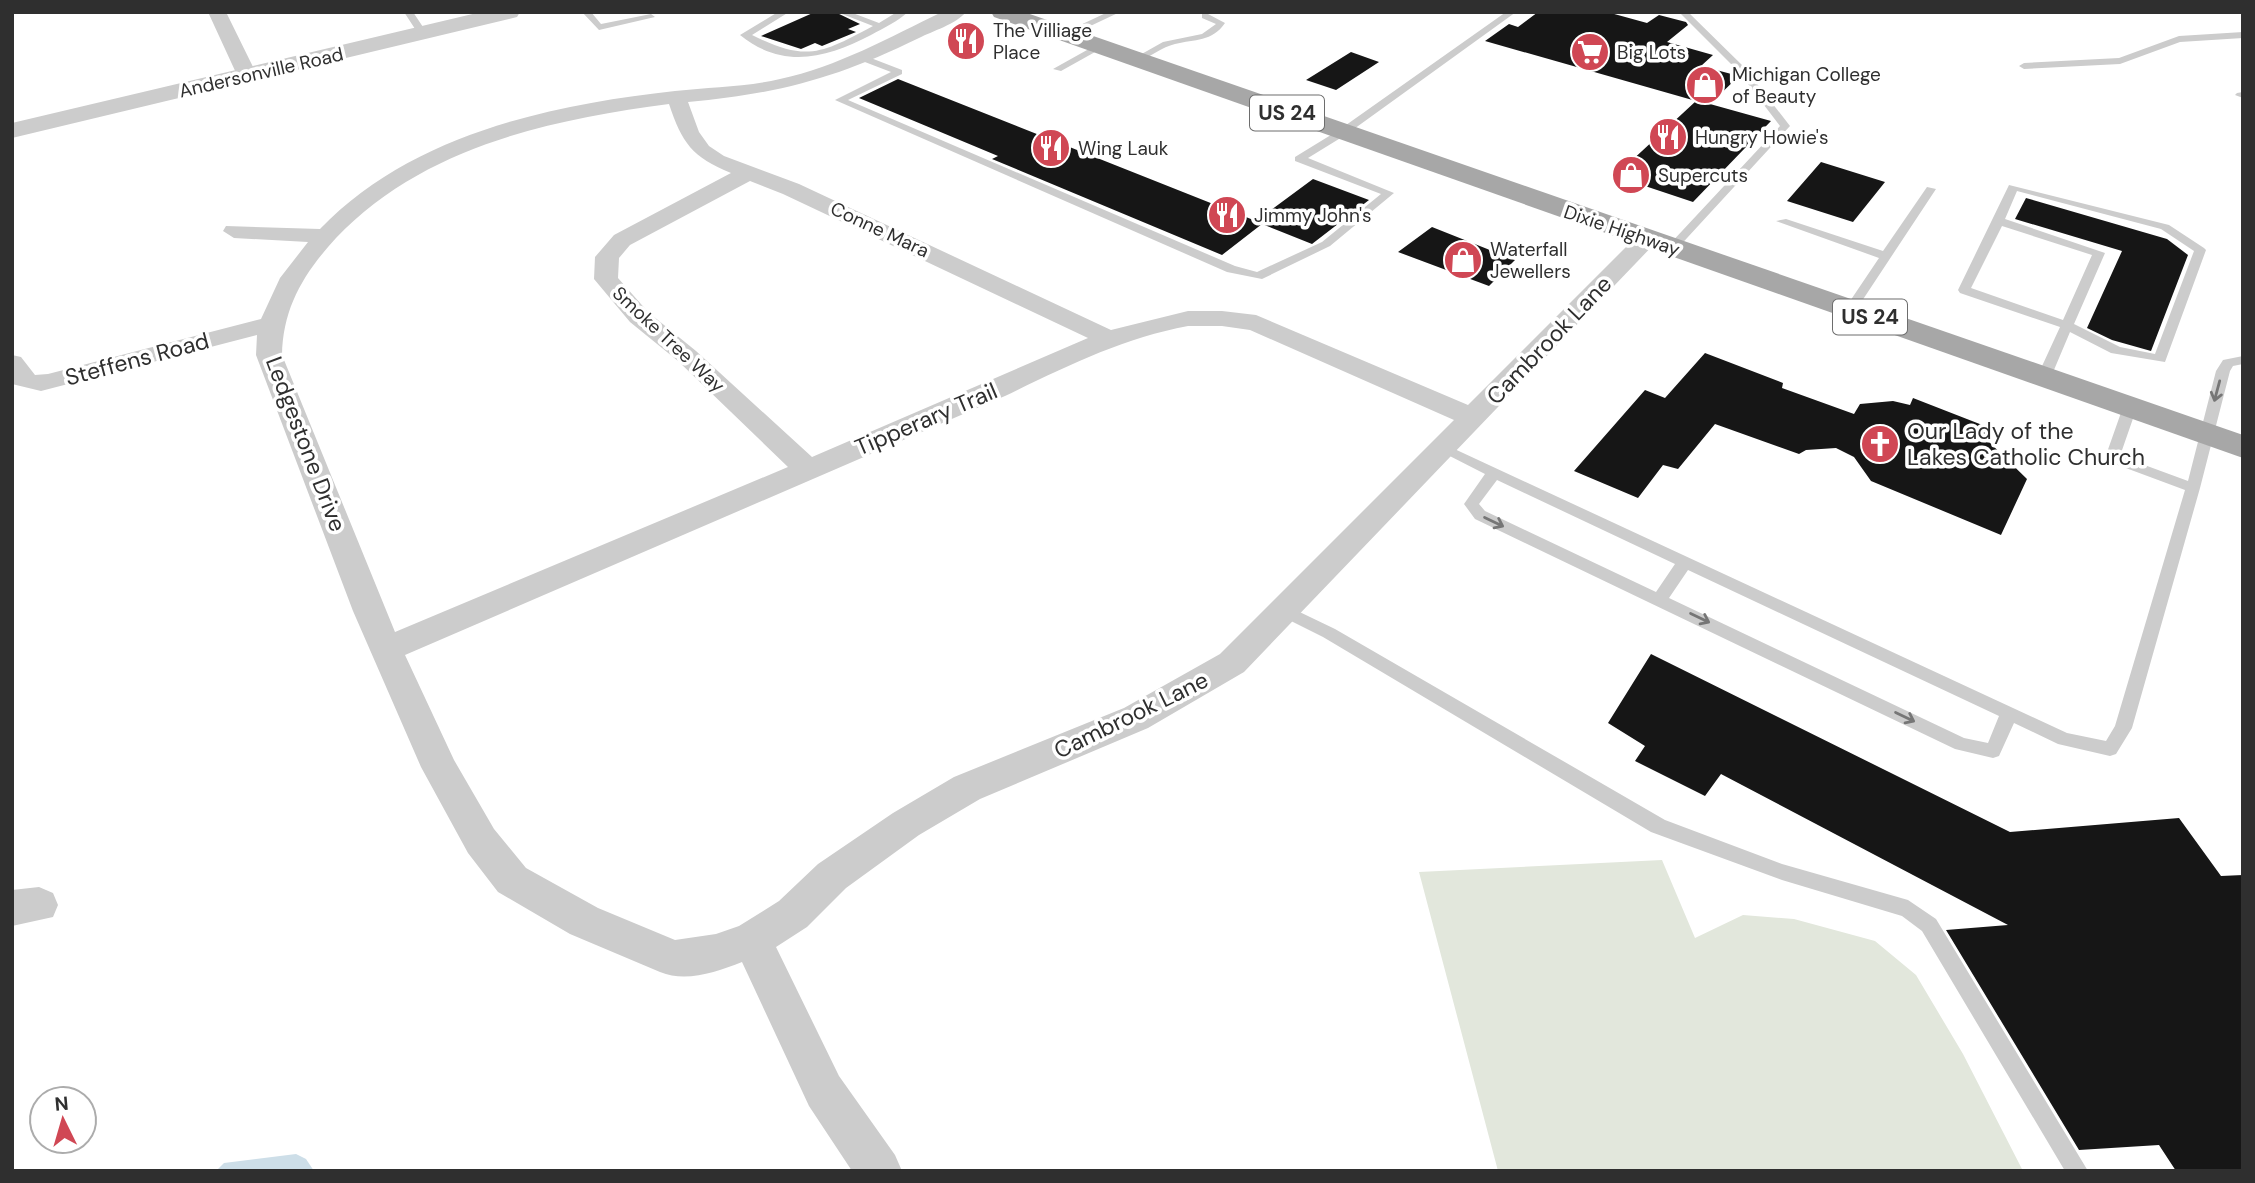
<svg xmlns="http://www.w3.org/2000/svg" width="2255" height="1183" font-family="'DM Sans',sans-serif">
<rect width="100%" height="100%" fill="#fff"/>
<!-- green -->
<path fill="#e2e7dc" d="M1662,860L1695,938L1743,915L1794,919L1875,941L1916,975L1963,1054L2023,1171H1498L1419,872Z"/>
<!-- water -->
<path fill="#cddee8" d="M296,1154L306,1159L314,1171H216L224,1163Z"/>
<!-- building -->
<path fill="#161616" d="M815,12H835L860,24L848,29L856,32L822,46L815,43L801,49L761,36Z
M1538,12H1607L1647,23L1659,15L1686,22L1688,25L1667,42L1713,55L1701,66L1739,76L1710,104L1771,121L1693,202L1615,176L1696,101L1485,41L1509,24L1518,27Z
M1351,52L1379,62L1336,90L1306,80Z
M898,79L1256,221L1313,179L1369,200L1312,244L1262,224L1222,255L992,159L998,156L859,98Z
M1821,162L1885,182L1853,222L1787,201Z
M2026,198L2167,239L2188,255L2151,351L2112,340L2087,328L2122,251L2015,219Z
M1432,227L1515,260L1489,286L1398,252Z
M1705,353L1783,383L1782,388L1854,414L1860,404L1893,401L1910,405L1913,398L1990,428L1985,438L2027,479L2001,535L1871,481L1854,457L1836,448L1806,450L1799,454L1715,424L1678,469L1663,465L1638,498L1574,471L1645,390L1665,398Z
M1651,654L2010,832L2179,818L2221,876L2243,875V1171H2176L2159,1145L2079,1150L1946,930L2008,925L1721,774L1705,796L1635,761L1645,746L1608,723Z"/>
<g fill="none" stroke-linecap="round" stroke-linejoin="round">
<!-- service -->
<path fill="#ccc" fill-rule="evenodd" d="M404,12H413L427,33L425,35H419Z
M582,12H591L601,24L651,14L655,17L599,30Z
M778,12H789L752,35C806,62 821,54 873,26L837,12H850L879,23L897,12H908C898,21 884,28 871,35C827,58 783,70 740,35Z
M1108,12H1120L1067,37L1059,35Z
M1506,12H1516L1347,134L1308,158L1394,193L1330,246L1262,279L1227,272L835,100L891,72L857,59V55H863L902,70V74L848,100L1235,266L1257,272L1322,242L1381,194L1295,161V157L1339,130Z
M1679,12H1688L1744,67L1790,126L1676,250L1672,251L1666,248L1668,246L1780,126L1738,71Z
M1202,14H1208L1225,23C1212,42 1195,39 1175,44C1162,47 1151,56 1139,62L1131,60L1163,42L1202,34L1216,24L1202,18Z
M2243,32V38L2180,42L2120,64L2024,69L2019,66L2024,63L2119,58L2179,36Z
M1096,45L1104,47L1061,71L1053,69Z
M2243,92V98L2235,95L2237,93Z
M2009,185L2169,225L2204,248L2206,250L2165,362L2111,353L2070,332L2051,377L2044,381L2039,380L2037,377L2060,327L1960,293L1958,290ZM2017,191L2161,229L2194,251L2155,354L2120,347L2074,324L2105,253L2005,219ZM2002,226L2092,255L2063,320L1971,288Z
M1927,187L1936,189L1854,313L1850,314L1844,310L1879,258L1776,221L1786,219L1883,251Z
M2243,356V364L2233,366L2230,371L2200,488L2132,728L2116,754L2110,756L2058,744L2014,723L1999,756L1993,758L1955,749L1475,519L1464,504L1485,474L1436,449L1443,444L1448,446L2067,733L2106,741L2115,726L2185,490L2107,461L2105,458L2123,407L2130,403L2135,404L2137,407L2120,456L2188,481L2216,371L2223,360ZM1497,480L1675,564L1656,592L1485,511L1479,504ZM1688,570L1999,716L1988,743L1964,738L1669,598Z
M1285,605L1335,629L1665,820L1782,864L1908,900L1936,919L2088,1171H2065L1922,931L1902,916L1782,880L1651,832L1323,637L1279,615L1277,611L1279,607Z"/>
<!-- minor -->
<path fill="#ccc" fill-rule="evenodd" d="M208,12H226L257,75L254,79L247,81L237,75Z
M942,12H966C956,24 933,31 919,38C837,78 778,94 688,102L699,132L709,146L724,156L799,184L1111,330L1188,311H1222L1256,315L1468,405L1639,234H1655L1659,239L1244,672L1148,728L980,799L919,835L846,888L807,927L776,947L839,1076L895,1155L902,1171H852L809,1106L742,962C716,972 686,983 660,972L570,934L498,892L468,853L421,767L353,611L256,355L257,335L41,391L12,384V355L21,357L35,375L48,374L261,319L280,278L308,242L234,238L223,231L226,226L320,229C411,135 548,105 675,91C710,87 746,87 780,79C837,67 890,37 942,12ZM669,104C682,143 692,157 731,173L614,235L595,257L594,279L630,322L678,361L788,467L395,632L282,355C283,307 304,273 336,238C423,147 548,120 669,104ZM750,181L783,194L1088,338L812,457L696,351L648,312L618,278L619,258L630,245ZM1188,326H1222L1250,330L1454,420L1220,654L1124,708L954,777L893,813L818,864L779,901L739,926L716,934L675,940L598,908L526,868L494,829L454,760L405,655L1005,396C1065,367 1123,338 1188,326Z
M39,887L53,893L58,905L53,917L12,926V890Z"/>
<!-- tertiary -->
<path fill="#ccc" fill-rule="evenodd" d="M481,12H520L517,17L12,138V123Z"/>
<!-- primary -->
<path fill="#a7a7a7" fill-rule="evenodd" d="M991,12H1024L2243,435V458L994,17Z"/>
</g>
<!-- one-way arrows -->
<defs><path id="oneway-shaft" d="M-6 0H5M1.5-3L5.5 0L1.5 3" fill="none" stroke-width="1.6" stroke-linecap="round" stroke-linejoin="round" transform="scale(1.75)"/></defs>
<g stroke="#767676">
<use href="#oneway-shaft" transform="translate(2217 391) rotate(105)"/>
<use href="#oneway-shaft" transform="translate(1494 522) rotate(26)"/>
<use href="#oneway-shaft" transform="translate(1700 618) rotate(26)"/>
<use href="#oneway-shaft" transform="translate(1905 717) rotate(26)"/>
</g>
<!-- icons -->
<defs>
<symbol id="restaurant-disc" viewBox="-11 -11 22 22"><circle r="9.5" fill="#d04754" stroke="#fff"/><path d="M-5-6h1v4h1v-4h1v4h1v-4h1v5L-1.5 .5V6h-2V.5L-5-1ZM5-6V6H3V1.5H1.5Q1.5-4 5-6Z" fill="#fff"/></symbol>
<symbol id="supermarket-disc" viewBox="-11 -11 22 22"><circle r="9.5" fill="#d04754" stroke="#fff"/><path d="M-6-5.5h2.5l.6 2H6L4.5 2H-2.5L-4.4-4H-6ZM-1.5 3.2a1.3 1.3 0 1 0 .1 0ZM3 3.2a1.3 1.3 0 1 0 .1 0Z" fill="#fff"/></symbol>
<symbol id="shop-disc" viewBox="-11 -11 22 22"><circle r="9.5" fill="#d04754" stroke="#fff"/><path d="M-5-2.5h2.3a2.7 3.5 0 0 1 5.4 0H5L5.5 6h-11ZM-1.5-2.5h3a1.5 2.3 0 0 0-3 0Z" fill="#fff"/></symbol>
<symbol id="church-disc" viewBox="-11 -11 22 22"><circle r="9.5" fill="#d04754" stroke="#fff"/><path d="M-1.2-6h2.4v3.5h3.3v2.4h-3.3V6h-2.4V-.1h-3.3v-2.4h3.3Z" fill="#fff"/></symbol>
</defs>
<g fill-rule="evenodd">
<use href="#restaurant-disc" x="944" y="19" width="44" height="44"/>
<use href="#supermarket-disc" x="1568" y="30" width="44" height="44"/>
<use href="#shop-disc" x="1683" y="63" width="44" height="44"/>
<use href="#restaurant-disc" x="1646" y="115" width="44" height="44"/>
<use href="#restaurant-disc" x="1029" y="126" width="44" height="44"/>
<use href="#shop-disc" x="1609" y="153" width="44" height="44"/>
<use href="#restaurant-disc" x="1205" y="193" width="44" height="44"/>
<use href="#shop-disc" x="1441" y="238" width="44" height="44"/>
<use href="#church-disc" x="1858" y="422" width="44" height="44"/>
</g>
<g text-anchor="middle" stroke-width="7" stroke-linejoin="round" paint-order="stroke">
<!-- far-poi labels -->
<g font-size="19" fill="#2f2f2f" stroke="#fff" text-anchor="start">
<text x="993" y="37">The Villiage<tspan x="993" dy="22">Place</tspan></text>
<text x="1617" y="59">Big Lots</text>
<text x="1732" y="81">Michigan College<tspan x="1732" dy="22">of Beauty</tspan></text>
<text x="1695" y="144">Hungry Howie's</text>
<text x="1078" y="155">Wing Lauk</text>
<text x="1658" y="182">Supercuts</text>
<text x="1254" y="222">Jimmy John's</text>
<text x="1490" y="256">Waterfall<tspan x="1490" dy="22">Jewellers</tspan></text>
</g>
<!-- far-street labels -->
<g font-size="19" fill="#2f2f2f" stroke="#fff">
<text transform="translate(261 72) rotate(-13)" y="7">Andersonville Road</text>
<text transform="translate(880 229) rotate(25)" y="7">Conne Mara</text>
<text transform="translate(1622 230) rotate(19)" y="7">Dixie Highway</text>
<text transform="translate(669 339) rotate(43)" y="7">Smoke Tree Way</text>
</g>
<!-- shield labels -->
<g fill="#fff" stroke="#6d6d6d" stroke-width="2">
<rect x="1250" y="95.5" width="74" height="35" rx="5"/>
<rect x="1833" y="299.5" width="74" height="35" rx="5"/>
</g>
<g font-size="21" font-weight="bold" fill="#2f2f2f">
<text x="1287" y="120">US 24</text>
<text x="1870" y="324">US 24</text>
</g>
<!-- street labels -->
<g font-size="23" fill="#2f2f2f" stroke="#fff">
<text transform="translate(1549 340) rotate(-46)" y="8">Cambrook Lane</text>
<text transform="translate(137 359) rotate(-15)" y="8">Steffens Road</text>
<text transform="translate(926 419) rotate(-23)" y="8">Tipperary Trail</text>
<text transform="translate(306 444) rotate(69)" y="8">Ledgestone Drive</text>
<text transform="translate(1131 715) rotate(-26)" y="8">Cambrook Lane</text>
</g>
<!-- poi labels -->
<g font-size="23" fill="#2f2f2f" stroke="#fff" text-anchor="start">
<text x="1907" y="439">Our Lady of the<tspan x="1907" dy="26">Lakes Catholic Church</tspan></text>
</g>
</g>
<!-- border -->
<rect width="2255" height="1183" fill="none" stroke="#2f2f2f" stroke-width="28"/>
<!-- north arrow -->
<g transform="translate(63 1120) rotate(355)"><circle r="33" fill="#ffffff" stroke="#acacac" stroke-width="2"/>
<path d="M0-5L12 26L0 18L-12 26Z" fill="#d04754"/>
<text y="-10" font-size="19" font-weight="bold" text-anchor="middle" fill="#2f2f2f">N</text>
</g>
</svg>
